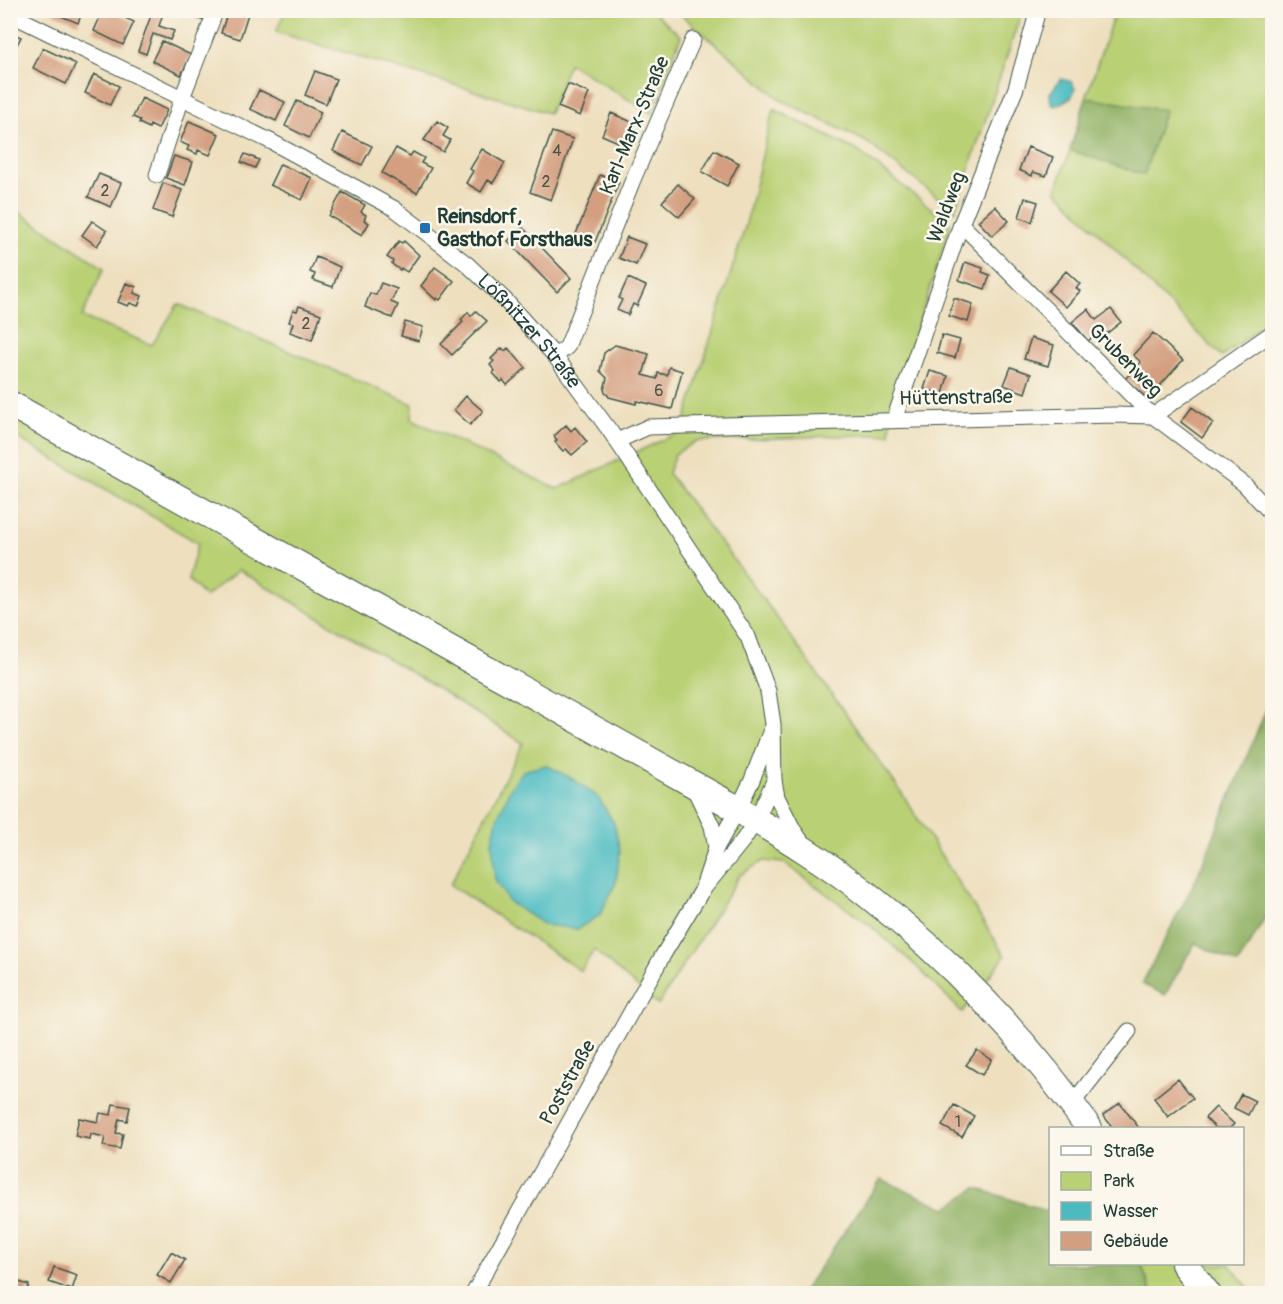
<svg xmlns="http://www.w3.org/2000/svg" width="1283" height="1304" font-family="Pangolin,sans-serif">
<rect width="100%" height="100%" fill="#fbf7ec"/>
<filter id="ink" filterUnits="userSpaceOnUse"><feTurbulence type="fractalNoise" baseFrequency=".0167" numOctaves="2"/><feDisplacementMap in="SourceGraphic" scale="12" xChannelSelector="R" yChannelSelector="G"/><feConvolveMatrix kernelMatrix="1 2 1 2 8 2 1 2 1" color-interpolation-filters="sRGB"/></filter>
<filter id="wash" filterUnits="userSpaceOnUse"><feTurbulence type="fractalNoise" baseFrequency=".008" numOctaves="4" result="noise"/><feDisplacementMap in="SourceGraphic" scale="24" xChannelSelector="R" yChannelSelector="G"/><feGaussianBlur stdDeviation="1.35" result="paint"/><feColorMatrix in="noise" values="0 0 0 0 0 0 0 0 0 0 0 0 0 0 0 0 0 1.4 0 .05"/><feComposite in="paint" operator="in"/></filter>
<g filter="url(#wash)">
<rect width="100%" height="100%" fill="#eee0bf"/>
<!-- green -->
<path fill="#b9d075" stroke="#6c8654" stroke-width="1.5" d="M653,11L681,36L652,114L569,63L549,113L276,32L285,11Z
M677,11H1022L955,211L865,141L781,100Z
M1118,11H1272V348L1264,353L1259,328L1222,357L1056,190L1070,150L1144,175L1164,110L1086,98L1111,23Z
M773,109L858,151L951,224L892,405L890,434L696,441L675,454L668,473L782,624L901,792L1005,956L962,1012L916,966L872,927L784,863L763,861L740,875L658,1005L594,950L581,971L450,885L523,743L429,683L239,570L205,597L188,579L198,543L11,434V207L104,268L82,317L152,345L178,304L413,404L412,419L557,489L682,431L746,224Z
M1141,1264H1229L1253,1293H1152Z"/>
<!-- forest -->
<path fill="#92b266" stroke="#58784d" stroke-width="1.5" d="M1086,98L1165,110L1144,175L1070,150Z
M1269,703L1272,705V906L1238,964L1195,943L1165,995L1142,984L1197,877Z
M881,1179L946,1208L976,1188L1050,1212V1264H1141L1152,1293H802Z"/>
<!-- water -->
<path fill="#4cbbc1" stroke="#367c7a" stroke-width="1.5" d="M1061,79L1072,82L1075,89L1071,98L1055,106L1051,104L1050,93Z
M546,765L571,778L598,797L614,823L620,850L616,883L600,915L578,929L544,925L509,902L495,880L492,842L497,819L510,789L523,771Z"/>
<g id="blocks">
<!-- building -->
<path fill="#d49f80" d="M47,10H83L78,23Z
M103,10H108L134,22L123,45L94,31Z
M153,10H164L159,26L174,31L170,40L153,34L146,54L138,51Z
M182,10H205L202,20L181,13Z
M228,10H238L248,14L240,39L221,33Z
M10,32L21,37L10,58Z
M162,41L191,55L181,75L152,61Z
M43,48L76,64L66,84L33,68Z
M315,71L336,79L326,104L305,95Z
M94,74L119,86L110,105L85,93Z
M568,84L589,93L580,116L558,107Z
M259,90L285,102L276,121L250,109Z
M142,98L167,110L158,129L150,125L149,128L139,123L140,120L133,117Z
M297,101L321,112L309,138L285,126Z
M611,113L634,123L625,145L602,135Z
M189,121L219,134L210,155L198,150L197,154L187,150L189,146L180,142Z
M437,121L448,128L443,136L450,140L443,152L424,140Z
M342,132L372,146L362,165L333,151Z
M552,132L573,139L551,200L530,192Z
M1028,147L1053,157L1046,176L1033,172L1032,176L1019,170Z
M396,148L410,156L413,152L424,158L421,163L431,168L417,193L382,173Z
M482,149L505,163L493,183L488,180L481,192L466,183L473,171L470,169Z
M714,150L739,163L727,186L702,172Z
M245,154L259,160L255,168L241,162Z
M174,156L193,162L185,185L166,178Z
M280,164L312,178L302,200L270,185Z
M99,174L121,183L111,207L88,197Z
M600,175L619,182L595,242L576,234Z
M163,183L182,190L172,217L153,210Z
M678,184L695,199L679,217L662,202Z
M342,192L365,205L361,212L366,215L364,220L369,223L362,235L329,216Z
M1025,198L1038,202L1032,222L1019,217Z
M995,206L1009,221L992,236L978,221Z
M92,221L107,231L97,246L82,235Z
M522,227L571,278L557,292L508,241Z
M627,237L645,244L636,265L619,258Z
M399,241L402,243L404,241L419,255L407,272L401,268L400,270L392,264L393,261L387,257Z
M316,257L340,267L333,287L313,280L315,274L310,272Z
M965,262L983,268L982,272L990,275L985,289L959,280Z
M435,267L454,281L440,300L437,298L436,300L421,286Z
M1066,271L1080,284L1076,288L1080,291L1066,307L1048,291Z
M628,278L646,286L637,306L633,304L628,315L617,310L622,300L619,298Z
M126,283L136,287L134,293L142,296L138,306L130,303L128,306L118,302Z
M381,283L397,289L391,302L398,305L392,318L365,307L370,293L376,295Z
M954,298L973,304L968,322L949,316Z
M299,306L321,314L312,340L290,332L293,323L289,322L293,310L297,311Z
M1088,309L1096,320L1111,309L1121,322L1106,334L1102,330L1088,341L1072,322Z
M476,311L487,321L452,355L441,344L463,322L461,320L468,312L471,316Z
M405,322L423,327L419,341L401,336Z
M1153,333L1183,360L1148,399L1125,379L1141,362L1133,355Z
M942,335L960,340L955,358L937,353Z
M1031,338L1054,345L1048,366L1024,359Z
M615,345L649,354L643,375L657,379L658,373L667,375L669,367L682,371L672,409L637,401L636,404L609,397L604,390L607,378L600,371L604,353Z
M502,348L505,351L508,348L526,368L507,385L503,380L501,382L493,373L495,371L490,365L494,361L491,359Z
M1011,367L1031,374L1025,393L1004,385Z
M930,371L948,376L943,394L924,389Z
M466,396L483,411L470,425L454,410Z
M1192,407L1213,423L1202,438L1181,422Z
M566,425L571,431L575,427L587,442L572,455L566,449L563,451L555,442L557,440L554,436Z
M977,1050L992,1060L982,1075L966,1065Z
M1178,1079L1193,1098L1168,1117L1154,1098Z
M1241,1094L1255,1101L1248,1115L1234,1108Z
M1120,1103L1139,1128H1113L1103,1115Z
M113,1104L130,1107L127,1121L119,1119L116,1133L123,1134L120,1149L103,1146L105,1137L91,1134L90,1139L75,1136L79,1118L98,1122L100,1113L111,1115Z
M954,1105L974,1116L962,1137L942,1126Z
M1216,1107L1234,1124L1230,1128H1216L1205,1118Z
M171,1252L185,1260L171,1283L157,1275Z
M54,1267L77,1275L72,1290L49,1282Z
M16,1281L29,1285L26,1294L13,1290Z"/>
</g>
</g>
<g filter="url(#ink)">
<use href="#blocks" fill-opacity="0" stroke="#3e5549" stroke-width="1.5"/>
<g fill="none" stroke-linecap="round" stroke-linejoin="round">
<defs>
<g id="street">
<path id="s1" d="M10,14L272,142L395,209L467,264L505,300L555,356L610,431L748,637L768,691L773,724L774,781L777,797L793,829L803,844"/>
<path d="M157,175L182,98L216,10"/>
<path d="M961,224L1136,400L1153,416L1244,484L1272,514"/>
<path d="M555,356L567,347L632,182L693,40"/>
<path d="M894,420L961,224L1016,88L1038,10"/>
<path d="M617,441L648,427L1114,415L1153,416L1272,333"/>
<path d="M693,786L712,826L716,848"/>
<path d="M703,887L716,848L738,809L752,780L771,730"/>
<path d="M1072,1104L1129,1031"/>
<path d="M473,1294L663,955L701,892L744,839L756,820L774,781"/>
</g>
<path id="primary" d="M10,404L727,803C774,831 821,858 864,892C949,958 1027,1040 1089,1128
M1184,1264L1208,1294"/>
</defs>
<!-- street casing -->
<use href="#street" stroke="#3e5549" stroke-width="17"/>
<!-- primary casing -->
<use href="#primary" stroke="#3e5549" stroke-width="28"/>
<!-- street -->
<use href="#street" stroke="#fff" stroke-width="15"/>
<!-- primary -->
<use href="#primary" stroke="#fff" stroke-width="26"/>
</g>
</g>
<!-- markers -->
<rect fill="#1f6fb2" stroke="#fbf7ec" stroke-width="2" x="419" y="222" width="12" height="12" rx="3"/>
<g text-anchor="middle" stroke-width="5" stroke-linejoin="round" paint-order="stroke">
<!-- number labels -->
<g font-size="16" fill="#4c5647">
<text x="557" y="156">4</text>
<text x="546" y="187">2</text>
<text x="105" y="196">2</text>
<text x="306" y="329">2</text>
<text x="659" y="396">6</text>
<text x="958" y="1127">1</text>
</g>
<!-- street labels -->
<g font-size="20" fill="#1f3d34" stroke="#fbf7ec">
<text transform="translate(634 125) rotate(-67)" y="7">Karl-Marx-Straße</text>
<text transform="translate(946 207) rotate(-69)" y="7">Waldweg</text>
<text dy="7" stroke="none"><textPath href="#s1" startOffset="614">Lößnitzer Straße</textPath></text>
<text transform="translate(1126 360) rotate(45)" y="7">Grubenweg</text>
<text transform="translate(956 397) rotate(-1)" y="7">Hüttenstraße</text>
<text transform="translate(567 1082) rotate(-61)" y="7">Poststraße</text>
</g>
<!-- poi labels -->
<g font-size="20" font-weight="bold" fill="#1f3d34" stroke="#fbf7ec" text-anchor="start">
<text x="437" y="223">Reinsdorf,<tspan x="437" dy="23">Gasthof Forsthaus</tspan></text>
</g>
</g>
<!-- margin -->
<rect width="1283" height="1304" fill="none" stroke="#fbf7ec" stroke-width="36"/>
<!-- legend -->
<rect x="1049" y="1127" width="195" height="138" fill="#fbf7ec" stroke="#a3ada2" stroke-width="1.5"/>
<rect x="1061" y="1146" width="30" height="9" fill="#ffffff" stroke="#a3ada2" stroke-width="1.5"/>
<text x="1103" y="1157" font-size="18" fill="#1f3d34">Straße</text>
<rect x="1061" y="1172" width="30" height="18" fill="#b9d075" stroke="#a3ada2" stroke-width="1.5"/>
<text x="1103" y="1187" font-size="18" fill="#1f3d34">Park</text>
<rect x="1061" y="1202" width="30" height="18" fill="#4cbbc1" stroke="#a3ada2" stroke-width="1.5"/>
<text x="1103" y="1217" font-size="18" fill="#1f3d34">Wasser</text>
<rect x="1061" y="1232" width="30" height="18" fill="#d49f80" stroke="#a3ada2" stroke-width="1.5"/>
<text x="1103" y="1247" font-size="18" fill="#1f3d34">Gebäude</text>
</svg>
